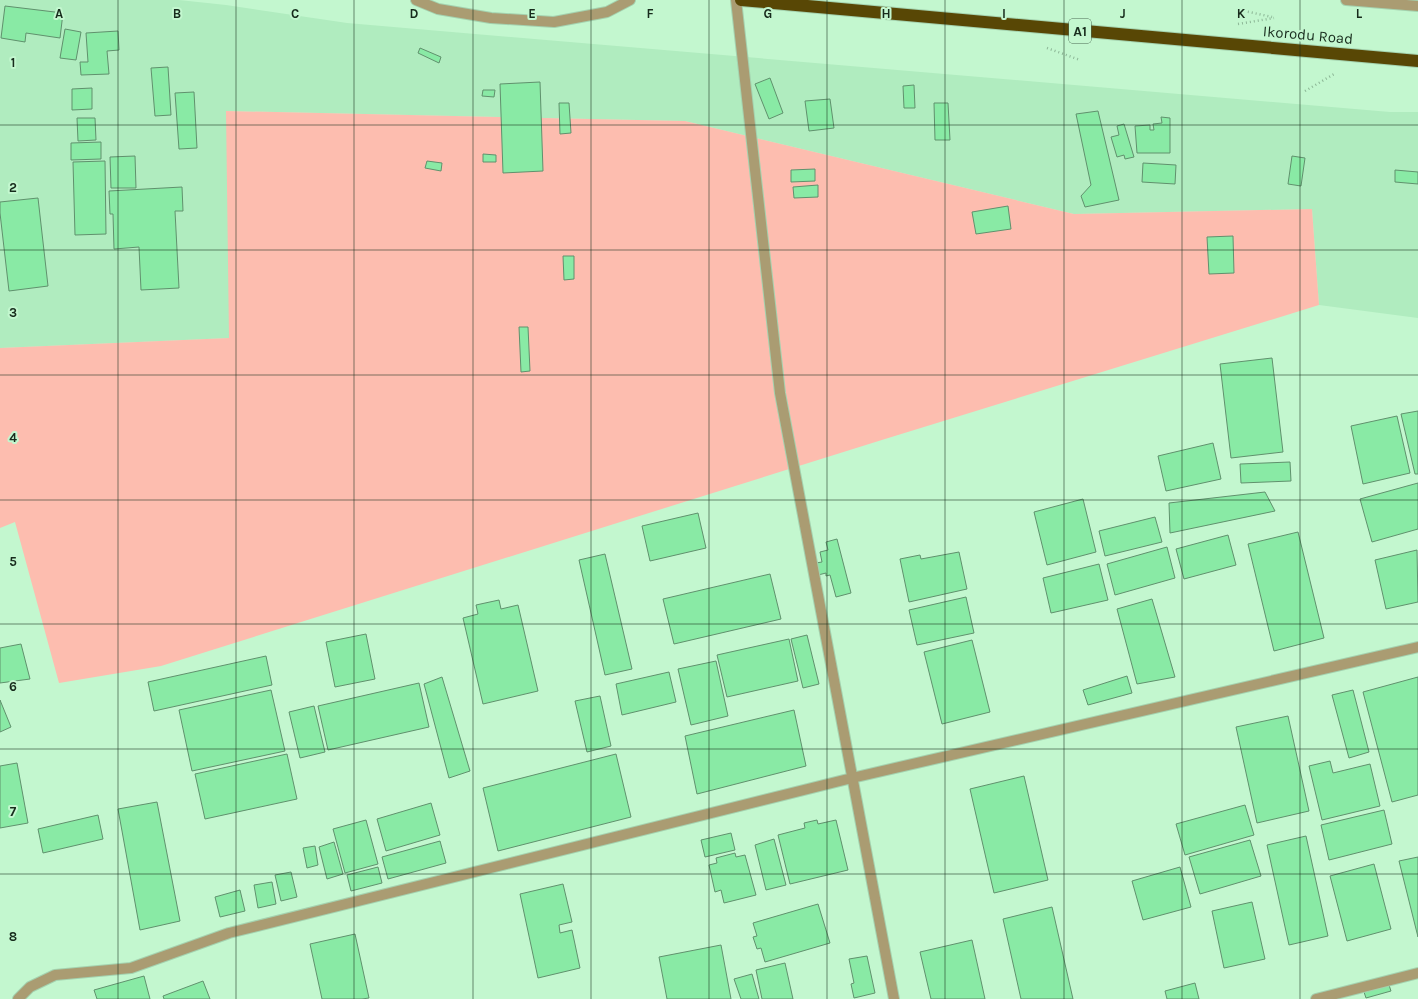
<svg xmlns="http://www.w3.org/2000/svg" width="1418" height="999" font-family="Karla,sans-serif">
<rect width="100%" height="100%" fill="#c3f7cf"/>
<!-- built -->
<path fill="#b0ecbf" d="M0,0H179L226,5L347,23L1390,112H1418V318L1319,305L1312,209L1074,214L685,121L227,111L230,338L0,348Z"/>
<!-- green -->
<path fill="#fdbdaf" d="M226,111L685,121L1074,214L1312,209L1319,305L885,439L161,666L59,683L15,522L0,528V348L229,338Z"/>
<!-- building -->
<path fill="#89eaa5" stroke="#60916d" d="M5,6L63,13L60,38L26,33L25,42L1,38Z
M65,29L81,32L76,60L60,58Z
M118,31L119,50L107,51L109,74L81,75L80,62H88L86,33Z
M420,48L441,57L439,63L418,53Z
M168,67L171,115L155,116L151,68Z
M770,78L783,113L769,119L755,84Z
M540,82L543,171L503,173L500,84Z
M914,85L915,108H904L903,86Z
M92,88V109L72,110V89Z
M483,90H495L494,97L482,96Z
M194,92L197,148L179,149L175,93Z
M830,99L834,128L809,131L805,101Z
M559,103H569L571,133L560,134Z
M934,103H948L950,140H935Z
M1098,111L1119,200L1085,207L1081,196L1091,185L1076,114Z
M1161,117L1170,118V153H1137L1135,126L1150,125V130H1154L1153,124L1162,123Z
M77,118H95L96,140L78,141Z
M1124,124L1134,157L1125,159L1124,155L1117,157L1111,137L1119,135L1117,126Z
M101,142V159L71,160V143Z
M483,154L496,155V162H483Z
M135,156L136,188H111L110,157Z
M1292,156L1305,158L1301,186L1288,184Z
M105,161L106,234L75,235L73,162Z
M427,161L442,163L441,171L425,168Z
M1143,163L1176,165L1175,184L1142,182Z
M815,169V181L791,182V170Z
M1395,170L1418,172V184L1395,182Z
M818,185V197L794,198L793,187Z
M182,187L183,211H175L179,288L141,290L139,247L114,249L113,214H110L109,191Z
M38,198L48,286L9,291L0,213V202Z
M1008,206L1011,229L976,234L972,212Z
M1233,236L1234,273L1209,274L1207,237Z
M563,256H574V279L564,280Z
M519,327H528L530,371L521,372Z
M1272,358L1283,452L1231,458L1220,364Z
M1418,411V474H1415L1401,414Z
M1397,416L1410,473L1363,484L1351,426Z
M1213,443L1221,479L1166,491L1158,456Z
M1290,462L1291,481L1241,483L1240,464Z
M1418,483V529L1372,542L1360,499Z
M1265,492L1275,511L1170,533L1169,503Z
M1083,499L1096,552L1047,565L1034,512Z
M698,513L706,548L650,561L642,526Z
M1155,517L1162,542L1105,556L1099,531Z
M1298,532L1324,638L1274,651L1248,544Z
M1228,535L1236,565L1184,579L1176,549Z
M837,539L851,593L836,597L830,575L826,576V573L818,575L816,563L822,562L820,552L828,550L826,542Z
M1167,547L1175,578L1115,595L1107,564Z
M1417,550L1418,602L1386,609L1375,560Z
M959,552L967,589L909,602L900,559L920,555L921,559Z
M605,554L632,669L605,675L579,560Z
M1099,564L1108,600L1051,613L1043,578Z
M770,574L781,619L674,644L663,599Z
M966,597L974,633L917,645L909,610Z
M1152,599L1175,677L1137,684L1117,609Z
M499,600L501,609L518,605L538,691L483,704L463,618L478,614L476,605Z
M366,634L375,679L335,687L326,642Z
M807,635L819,684L803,688L791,639Z
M789,639L798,681L727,697L717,655Z
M972,640L990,712L942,724L924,652Z
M21,644L30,679L0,683V648Z
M266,656L272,685L154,711L148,682Z
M716,661L728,716L691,725L678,669Z
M669,672L676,702L622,715L616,684Z
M1127,676L1132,693L1088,705L1083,690Z
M442,677L470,771L449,778L424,684Z
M1418,677V795L1392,802L1363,692Z
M419,683L429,727L328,750L318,706Z
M271,690L285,751L192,771L179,710Z
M1353,690L1369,752L1349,758L1332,695Z
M600,696L611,746L587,752L575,701Z
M0,700L11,727L0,732Z
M314,706L325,752L300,758L289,712Z
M794,710L806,766L697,794L685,736Z
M1288,716L1309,811L1257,823L1236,727Z
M287,754L297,799L205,819L195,774Z
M616,754L631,817L498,851L483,788Z
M1330,761L1333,773L1370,764L1380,806L1322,820L1309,766Z
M17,763L28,823L0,828V766Z
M1024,776L1048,880L994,893L970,789Z
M157,802L180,921L140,930L118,809Z
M431,803L440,835L386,851L377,819Z
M1245,805L1254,835L1185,855L1176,824Z
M1384,810L1392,844L1329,860L1321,825Z
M98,815L103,839L43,853L38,829Z
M366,820L378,864L345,873L333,829Z
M817,820L818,824L836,820L848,870L790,884L778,835L805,828L804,823Z
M731,833L735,850L705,857L701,840Z
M1306,836L1328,936L1289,945L1267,845Z
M774,839L786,885L766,890L755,845Z
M1250,840L1261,876L1200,894L1189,857Z
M440,841L446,863L388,879L382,857Z
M334,842L343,874L327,879L319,847Z
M315,846L318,865L307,868L303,848Z
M735,853L736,857L745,855L756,895L724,903L721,890L715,892L709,865L717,863L716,858Z
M1418,857V937L1399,861Z
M1374,864L1391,929L1347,941L1330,876Z
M378,867L382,883L351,891L347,875Z
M1180,867L1191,907L1143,920L1132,881Z
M291,872L297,897L281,901L275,875Z
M272,882L276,904L258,908L254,885Z
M563,884L572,922L559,925L560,933L572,930L580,968L538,978L520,894Z
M240,890L245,911L220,917L215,897Z
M1252,902L1265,959L1224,968L1212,911Z
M818,904L830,943L765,962L761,948L757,949L753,937L757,936L753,923Z
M1052,907L1073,999H1021L1003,919Z
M355,934L369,998L362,999H322L310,944Z
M972,940L985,999H931L920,952Z
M721,945L731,999H667L659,957Z
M867,956L875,993L854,998L851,984L854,983L849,959Z
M785,963L793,999H762L756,970Z
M752,974L759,999H741L734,979Z
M144,976L150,999H97L94,990Z
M203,981L210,999H164L163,996Z
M1195,983L1199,999H1167L1165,991Z
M1389,985L1391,991L1366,998L1364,992Z"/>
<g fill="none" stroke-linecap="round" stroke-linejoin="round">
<defs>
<path id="minor" d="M416,0L438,9L491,18L554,22L607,12L630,0
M736,0L780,393L894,999
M1346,0L1418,6
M18,999L30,987L55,975L131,968L229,933L852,778L1418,647
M1316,999L1418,973"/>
<path id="highway" d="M741,0L1418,61"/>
</defs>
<!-- minor casing -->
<use href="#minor" stroke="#a4d2af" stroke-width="12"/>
<!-- highway casing -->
<use href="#highway" stroke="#a4d2af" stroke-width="14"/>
<!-- path -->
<path stroke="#8cb696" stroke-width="2.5" stroke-dasharray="1 3" stroke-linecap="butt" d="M1240,10L1272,17
M1238,24L1274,18
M1047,48L1080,60
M1305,91L1336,73"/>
<!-- minor -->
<use href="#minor" stroke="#aa9c72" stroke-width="10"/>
<!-- highway -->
<use href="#highway" stroke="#584705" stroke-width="12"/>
</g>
<!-- grid -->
<path fill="none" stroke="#172b1c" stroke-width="1" stroke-opacity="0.55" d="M118,0V999M236,0V999M354,0V999M473,0V999M591,0V999M709,0V999M827,0V999M945,0V999M1064,0V999M1182,0V999M1300,0V999M0,125H1418M0,250H1418M0,375H1418M0,500H1418M0,624H1418M0,749H1418M0,874H1418"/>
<g text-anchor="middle" stroke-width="4" stroke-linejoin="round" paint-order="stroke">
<!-- shield labels -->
<rect fill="#c3f7cf" stroke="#4b6852" stroke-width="1" x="1069" y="19" width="22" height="24" rx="3"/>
<g font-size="14" font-weight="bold" fill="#172b1c">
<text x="1080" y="36">A1</text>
</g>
<!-- street labels -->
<g font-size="15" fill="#172b1c" stroke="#c3f7cf">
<text transform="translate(1308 35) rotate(5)" y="5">Ikorodu Road</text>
</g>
</g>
<g font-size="13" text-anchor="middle" font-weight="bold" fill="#172b1c" stroke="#c3f7cf" stroke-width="4" stroke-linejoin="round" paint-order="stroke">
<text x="59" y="18">A</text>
<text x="177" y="18">B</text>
<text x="295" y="18">C</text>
<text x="414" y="18">D</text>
<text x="532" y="18">E</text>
<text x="650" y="18">F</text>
<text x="768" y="18">G</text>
<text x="886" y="18">H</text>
<text x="1004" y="18">I</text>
<text x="1123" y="18">J</text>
<text x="1241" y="18">K</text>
<text x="1359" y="18">L</text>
<text x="13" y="67">1</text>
<text x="13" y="192">2</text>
<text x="13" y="317">3</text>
<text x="13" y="442">4</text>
<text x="13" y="566">5</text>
<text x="13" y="691">6</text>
<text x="13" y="816">7</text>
<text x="13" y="941">8</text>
</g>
</svg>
